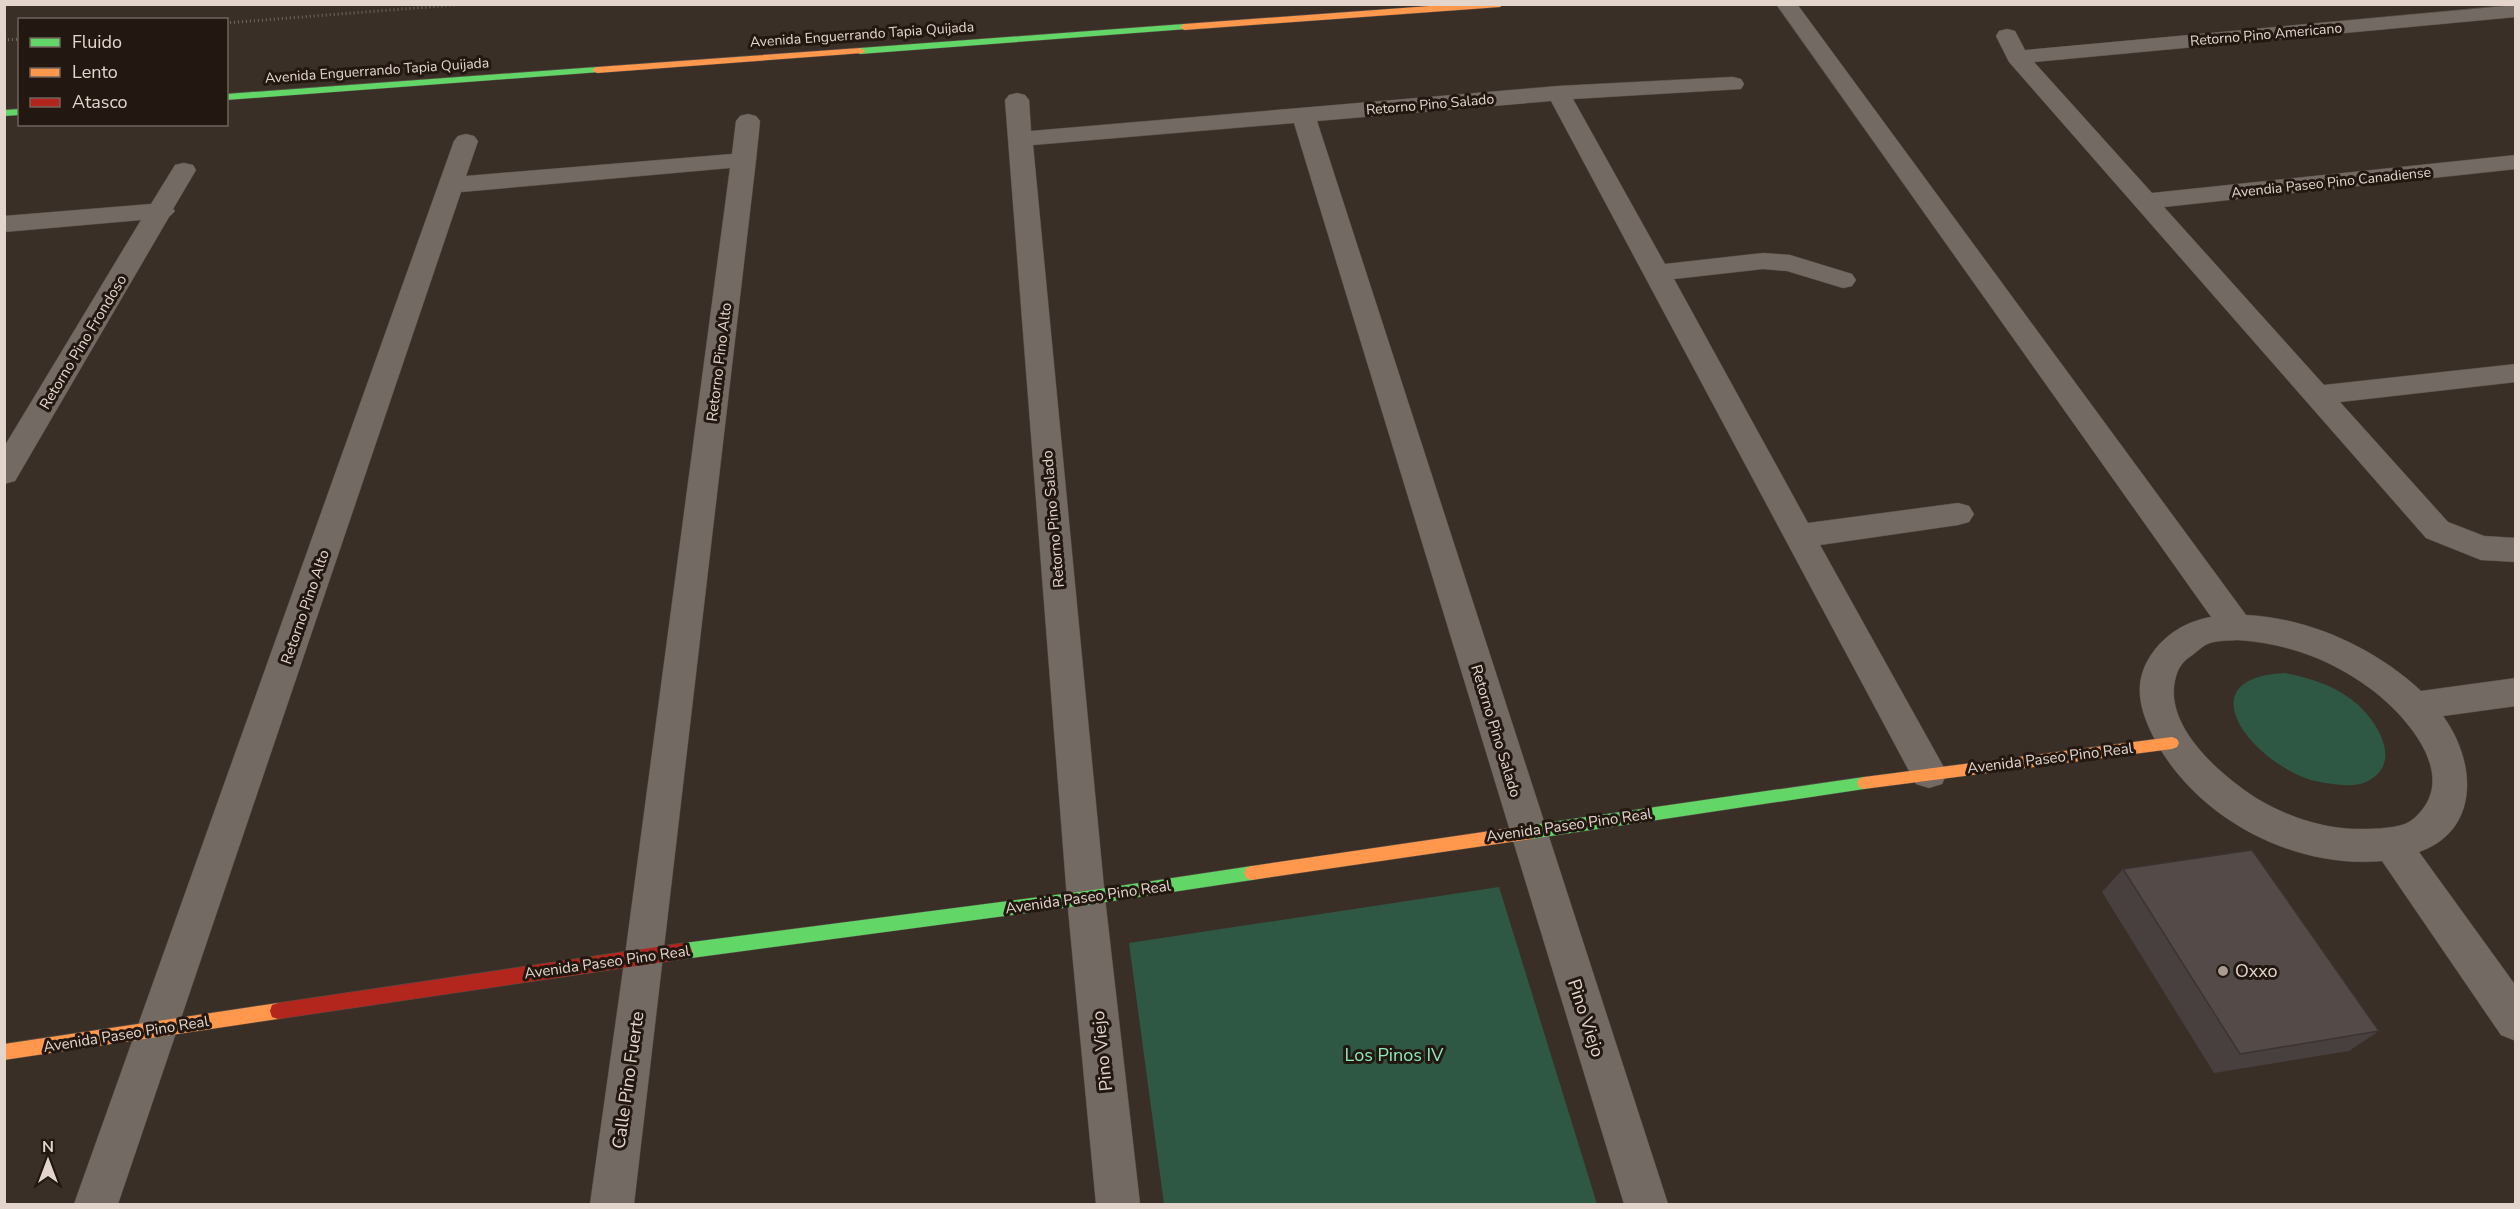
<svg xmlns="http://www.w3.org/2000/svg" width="2520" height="1209" font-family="'Nunito Sans',sans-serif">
<rect width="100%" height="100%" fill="#3a2f26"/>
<!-- green -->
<path fill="#2e5843" d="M2285,673C2311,678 2336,686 2356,703C2378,722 2404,764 2366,782C2355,787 2338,785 2326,783C2263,776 2177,678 2285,673Z
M1499,887L1597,1204H1164L1129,943Z"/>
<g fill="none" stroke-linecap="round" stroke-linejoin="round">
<defs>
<path id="street" d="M1776,4H1797L2246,615C2309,618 2375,648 2421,691L2516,678V706L2443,716C2476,761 2481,830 2419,852L2516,986V1041L2501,1035L2382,861C2292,869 2194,817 2153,736C2139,708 2133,682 2151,655C2165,634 2187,621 2211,617ZM2237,640C2286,643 2331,659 2371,689C2403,713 2455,769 2422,810C2417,816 2412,821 2405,824C2390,829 2371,829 2355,829C2320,828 2286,816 2256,798C2222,776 2169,731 2174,686C2176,672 2180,663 2191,656C2197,652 2203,645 2210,643C2218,640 2229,641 2237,640Z
M2516,5V17L2034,62L2152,193L2516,155V169L2164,207L2324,385L2516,364V382L2340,402L2448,522L2484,536L2516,538V562L2481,560L2426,538L2009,62L1996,36L1999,31L2007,29L2015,31L2025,50Z
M1733,77L1741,79L1744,84L1741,89L1573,99L1665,264L1763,253L1790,255L1852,274L1856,280L1852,286L1843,288L1787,271L1763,269L1674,279L1808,523L1958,503L1969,506L1974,514L1969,522L1958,525L1820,545L1947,773L1942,784L1929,788L1916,784L1551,101L1317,121L1668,1204H1624L1294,123L1033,145L1105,898L1140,1204H1096L1067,898L1005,100L1009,95L1017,93L1025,95L1029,100L1031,131L1558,86Z
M748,114L756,116L760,121L756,160L634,1204H590L625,956L730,168L461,192L118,1204H74L454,141L458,136L466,134L474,136L478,141L466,176L732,154L736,121L740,116Z
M184,163L193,165L196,170L173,209L175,211L169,217L15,481L4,484V447L141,220L4,232V216L151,204L175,165Z"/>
<path id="fast" d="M1184,24L1187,25V29L860,54L855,51L860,48Z
M597,67L602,70L600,72L226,100V94Z
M20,109V115L4,116V110Z
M1864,777L1869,779L1871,783L1869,787L1864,789L1531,839L1526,837L1523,832L1526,827L1531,825Z
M1252,866L1258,868L1260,873L1258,878L1252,880L1086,905L684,959L678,956L676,951L678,946L684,943L1086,891Z"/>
<path id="slow" d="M1457,4H1504L1500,7L1184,30L1180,27L1184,24Z
M860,48L865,51L863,53L597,73L592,70L597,67Z
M2172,737L2177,739L2179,743L2177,747L2172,749L1864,789L1859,787L1857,783L1859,779L1864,777Z
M1531,825L1536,827L1539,832L1536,837L1531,839L1252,880L1246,878L1244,873L1246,868L1252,866Z
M278,1003L284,1005L286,1011L284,1017L278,1019L4,1060V1044Z"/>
<path id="jam" d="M684,943L690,946L692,951L690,956L684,959L278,1019L272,1017L270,1011L272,1005L278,1003Z"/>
</defs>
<!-- street casing -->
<use href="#street" stroke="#564d45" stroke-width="1"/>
<!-- fast casing -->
<use href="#fast" stroke="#564d45" stroke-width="1"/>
<!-- slow casing -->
<use href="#slow" stroke="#564d45" stroke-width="1"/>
<!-- jam casing -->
<use href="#jam" stroke="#564d45" stroke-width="1"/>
<!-- path -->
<path stroke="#706862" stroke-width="3" stroke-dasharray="1 3" stroke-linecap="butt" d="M226,23L466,4
M4,40L20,39"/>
<!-- street -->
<use href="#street" fill="#736a63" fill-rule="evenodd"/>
<!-- fast -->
<use href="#fast" fill="#63d668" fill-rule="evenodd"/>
<!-- slow -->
<use href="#slow" fill="#ff974d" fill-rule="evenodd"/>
<!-- jam -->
<use href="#jam" fill="#b3261e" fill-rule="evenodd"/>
</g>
<!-- wall -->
<path fill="#48403e" d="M2123,869L2379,1031L2349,1051L2214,1073L2102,892Z"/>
<!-- building -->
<path fill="#544a48" stroke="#3b3432" stroke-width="1.5" d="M2252,850L2379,1031L2240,1054L2123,869Z"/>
<!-- markers -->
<circle fill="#a89b92" stroke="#221811" stroke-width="2" cx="2223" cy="971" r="6"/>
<g text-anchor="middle" stroke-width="6" stroke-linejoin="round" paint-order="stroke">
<!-- far-street labels -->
<g font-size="14" fill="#e3d5cc" stroke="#221811">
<text transform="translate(862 34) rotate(-4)" y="5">Avenida Enguerrando Tapia Quijada</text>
<text transform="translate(2266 34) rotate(-5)" y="5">Retorno Pino Americano</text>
<text transform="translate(377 70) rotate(-4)" y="5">Avenida Enguerrando Tapia Quijada</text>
<text transform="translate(1430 104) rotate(-5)" y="5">Retorno Pino Salado</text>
<text transform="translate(2331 182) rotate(-6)" y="5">Avendia Paseo Pino Canadiense</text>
</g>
<!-- street labels -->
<g font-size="15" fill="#e3d5cc" stroke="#221811">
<text transform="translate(83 342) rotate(-59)" y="5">Retorno Pino Frondoso</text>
<text transform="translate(719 362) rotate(-83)" y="5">Retorno Pino Alto</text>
<text transform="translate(1053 519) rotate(-95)" y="5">Retorno Pino Salado</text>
<text transform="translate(305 607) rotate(-71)" y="5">Retorno Pino Alto</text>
<text transform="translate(1496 731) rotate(73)" y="5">Retorno Pino Salado</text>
<text transform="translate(2050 758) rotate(-7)" y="5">Avenida Paseo Pino Real</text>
<text transform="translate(1569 825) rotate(-8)" y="5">Avenida Paseo Pino Real</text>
<text transform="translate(1088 897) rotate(-8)" y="5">Avenida Paseo Pino Real</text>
<text transform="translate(607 962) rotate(-8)" y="5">Avenida Paseo Pino Real</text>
<text transform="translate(126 1034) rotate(-9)" y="5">Avenida Paseo Pino Real</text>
</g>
<!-- near-poi labels -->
<g font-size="18" fill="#e3d5cc" stroke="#221811" text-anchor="start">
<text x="2235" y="977">Oxxo</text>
</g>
<!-- near-street labels -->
<g font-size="18" fill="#e3d5cc" stroke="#221811">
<text transform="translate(1586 1018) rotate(72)" y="6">Pino Viejo</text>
<text transform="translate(1102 1051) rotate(-96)" y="6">Pino Viejo</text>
<text transform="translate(628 1080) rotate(-82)" y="6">Calle Pino Fuerte</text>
</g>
<!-- near-park labels -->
<g font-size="18" fill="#8ceabc" stroke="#221811">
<text x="1394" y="1061">Los Pinos IV</text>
</g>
</g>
<!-- border -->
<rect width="2520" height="1209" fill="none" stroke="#e3d5cc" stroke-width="12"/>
<!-- legend -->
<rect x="18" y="18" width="210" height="108" fill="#221811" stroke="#6f645c" stroke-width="1.5"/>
<rect x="30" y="38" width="30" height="9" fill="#63d668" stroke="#6f645c" stroke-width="1.5"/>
<text x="72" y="48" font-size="18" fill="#e3d5cc">Fluido</text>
<rect x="30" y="68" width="30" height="9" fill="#ff974d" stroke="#6f645c" stroke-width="1.5"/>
<text x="72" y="78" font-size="18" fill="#e3d5cc">Lento</text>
<rect x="30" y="98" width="30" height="9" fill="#b3261e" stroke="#6f645c" stroke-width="1.5"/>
<text x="72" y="108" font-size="18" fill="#e3d5cc">Atasco</text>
<!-- north arrow -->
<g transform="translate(48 1161)" stroke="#221811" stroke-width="4.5" paint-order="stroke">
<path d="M0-4.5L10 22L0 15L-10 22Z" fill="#e3d5cc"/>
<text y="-9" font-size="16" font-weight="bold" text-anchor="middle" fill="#e3d5cc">N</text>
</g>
</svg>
